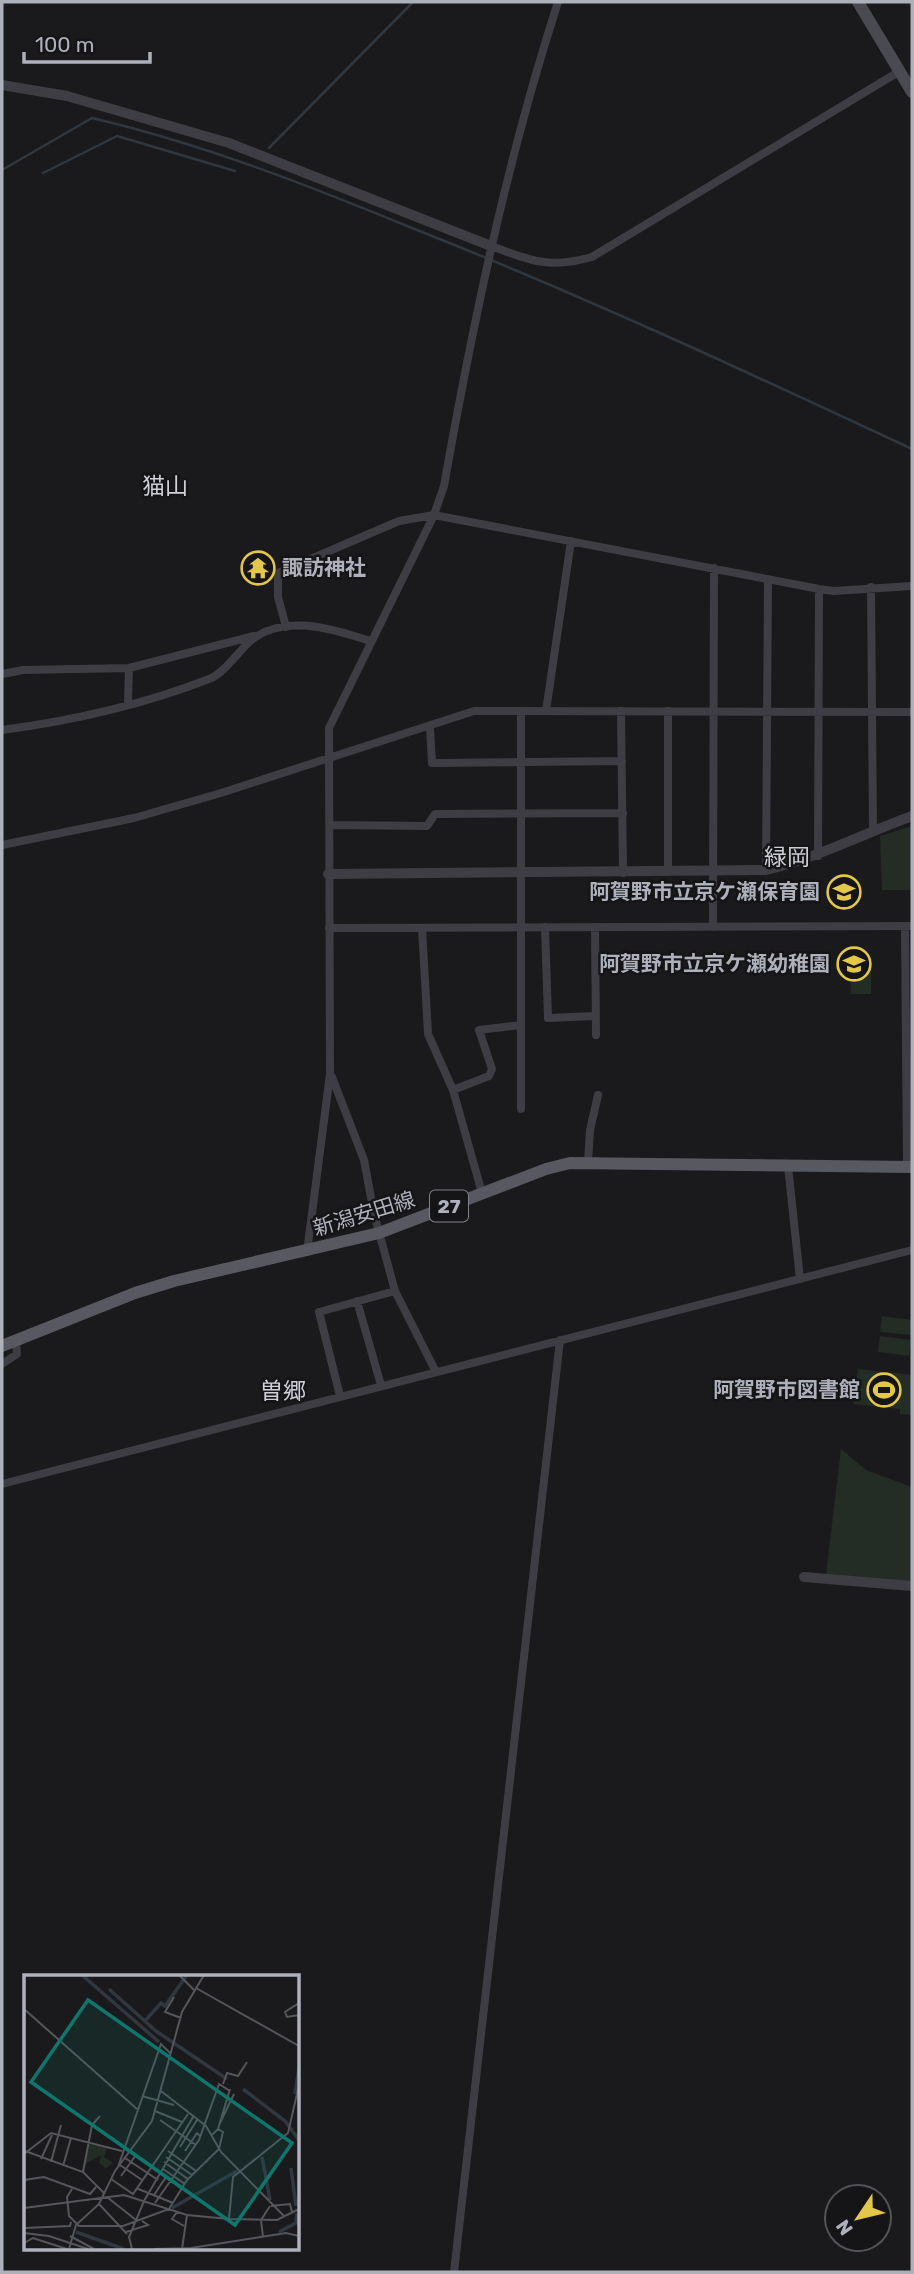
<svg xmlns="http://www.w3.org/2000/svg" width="914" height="2274" font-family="Rubik,'Noto Sans JP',sans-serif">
<rect width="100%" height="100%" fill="#1a1a1c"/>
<!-- green -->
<path fill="#242c26" d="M912,826V890H882L880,836Z
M841,964H863L871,970V994H851L850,975L841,974Z
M882,1316L912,1320L911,1335L880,1332Z
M880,1336L911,1340L909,1356L878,1352Z
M858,1369L912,1375V1415L900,1414V1409L853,1404Z
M841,1449L866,1470L912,1487V1583L826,1574Z"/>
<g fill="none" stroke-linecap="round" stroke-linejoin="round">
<!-- stream -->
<path stroke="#31373f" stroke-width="2.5" d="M269,148L413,2
M2,170L92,118C203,144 307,185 412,228C582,295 747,372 912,449
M43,173L117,136L235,171"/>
<!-- minor -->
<path stroke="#3d3d43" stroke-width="8" d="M491,246C531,261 550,269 592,257L900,71
M871,587L873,830
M286,627L278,597V573L399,521L434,515L819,589L834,591L912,586
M2,674L23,670L129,668L254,636
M128,703L129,668
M546,711L571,541
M621,711L623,873
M668,711V872
M430,728L432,763L622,761
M2,730C70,721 145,704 209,679C223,674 237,654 248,643C281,612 333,629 370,641
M330,825L427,826L435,814L623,813
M2,845L134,818L221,793L474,711L912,712
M818,856L819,589
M766,870L768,580
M905,926L907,1166
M545,927L548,1018L594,1016
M595,927L596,1035
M713,927L714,568
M329,928L912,926
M422,928L428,1034L453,1090L482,1193
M332,1077L364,1160L374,1214L395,1291L436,1372
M453,1090L489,1076L492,1069L479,1030L521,1025
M521,1109V712
M588,1162L590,1130L598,1095
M788,1166L800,1279
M307,1252L330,1074L329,728L434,515L444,486C473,322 507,160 558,2
M357,1301L381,1385
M2,1364L17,1354L16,1341
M340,1396L319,1312L395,1291
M2,1484L912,1250
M454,2272L560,1340"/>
<!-- tertiary -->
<path stroke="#3d3d43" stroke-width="10" d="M2,85L67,96L229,143L491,246
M328,874L766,870C817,858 863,834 912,816
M804,1577L912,1586"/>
<!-- secondary -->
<path stroke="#4a4a51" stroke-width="12" d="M858,2L912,92"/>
<!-- primary -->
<path stroke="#585860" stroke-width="12" d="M2,1346L135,1293L174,1281L379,1233L546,1169L570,1163L912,1167"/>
</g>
<!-- icons -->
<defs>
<symbol id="temple-ring" viewBox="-11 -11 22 22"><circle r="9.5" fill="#151517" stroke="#e3c74b" stroke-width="1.5"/><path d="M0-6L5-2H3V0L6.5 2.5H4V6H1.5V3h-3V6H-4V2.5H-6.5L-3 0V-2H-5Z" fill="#e3c74b"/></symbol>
<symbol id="school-ring" viewBox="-11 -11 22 22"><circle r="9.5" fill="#151517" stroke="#e3c74b" stroke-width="1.5"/><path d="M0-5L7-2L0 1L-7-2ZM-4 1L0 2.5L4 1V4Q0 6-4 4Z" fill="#e3c74b"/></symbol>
<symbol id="stadium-ring" viewBox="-11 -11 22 22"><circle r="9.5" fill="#151517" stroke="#e3c74b" stroke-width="1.5"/><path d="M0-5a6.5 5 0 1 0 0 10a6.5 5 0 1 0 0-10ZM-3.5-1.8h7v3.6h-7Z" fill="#e3c74b"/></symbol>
</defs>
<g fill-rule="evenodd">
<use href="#temple-ring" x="239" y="549" width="38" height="38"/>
<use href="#school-ring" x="825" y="873" width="38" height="38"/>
<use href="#school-ring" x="835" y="945" width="38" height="38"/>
<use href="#stadium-ring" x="865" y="1371" width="38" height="38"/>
</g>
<g text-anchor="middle" stroke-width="5" stroke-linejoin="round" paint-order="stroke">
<!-- shield labels -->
<rect fill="#151517" stroke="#808289" stroke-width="2" x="430" y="1190.5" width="38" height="31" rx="5"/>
<g font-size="19" font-weight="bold" fill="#aeb0ba">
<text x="449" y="1213">27</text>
</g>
<!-- poi labels -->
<g font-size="21" font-weight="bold" fill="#aeb0ba" stroke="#151517" text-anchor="end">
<text x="282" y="575" text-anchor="start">諏訪神社</text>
<text x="820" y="899">阿賀野市立京ケ瀬保育園</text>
<text x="830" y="971">阿賀野市立京ケ瀬幼稚園</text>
<text x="860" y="1397">阿賀野市図書館</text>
</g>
<!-- street labels -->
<g font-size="21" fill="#aeb0ba" stroke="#151517">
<text transform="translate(364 1214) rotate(-17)" y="7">新潟安田線</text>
</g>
<!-- neighbourhood labels -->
<g font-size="23" fill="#cecfd7" stroke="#151517">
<text x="165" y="494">猫山</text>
<text x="787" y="865">緑岡</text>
<text x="283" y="1399">曽郷</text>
</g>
</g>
<!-- overview -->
<g transform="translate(24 1975)">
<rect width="275" height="275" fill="#1a1a1c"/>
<path d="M65,169L83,173L80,182L89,188L82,193L75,188L77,180L61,189Z" fill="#242c26"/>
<path fill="none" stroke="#31373f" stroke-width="3.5" d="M58,0L135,67M85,14L132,56L203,104M120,47L137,28L141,31L163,0M219,114L261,146L275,165M271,119L275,93M238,182L246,225M267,193L272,231M148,233L213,196M52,257L100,274M255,257L272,248L273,238"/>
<path fill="none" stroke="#55565b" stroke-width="2" d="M155,0L170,15M172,13L275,71M150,22L141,37L157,43M275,28L261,37L263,42L275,40M0,34L113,134M199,109L203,98L214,101L223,87M137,116L182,151L197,177L260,241M118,121L150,130M131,136L158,147M136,145L172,170M195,150L210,119M187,161L194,154L206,114M156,172L173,145M1,176L59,197L81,219M107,176L128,191M144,176L172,196M161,176L173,158L176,161M0,179L27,158L98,176M142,182L168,200M101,183L134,205M17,184L28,160M27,187L37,150M140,187L164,204M96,190L118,205M39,191L47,163M94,192L137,69L146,78M139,194L161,209M59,197L68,150L76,141M137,199L158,214M97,201L112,180M87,204L109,219L164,139M0,205L20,202L66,219L72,212M112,213L149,228M48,214L43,222L45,241L55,251H99L145,234L163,205L195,174L199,157L194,154M130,220L142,202M83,222L112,245M131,228L175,165L195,109L206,116M75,229L103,259M247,231L266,229L268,237M0,233L100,220L163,240L205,244L253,245L275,234M153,237L148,244L160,251M205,244L209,202L264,158L275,110M0,253L46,251L47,247M102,257L124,250L118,246M0,258L25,261L64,274M46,261L70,274M239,262L237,245L246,231M0,268L9,263L43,274M45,274L52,250L75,229L91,196L128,146L158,37L180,0M108,274L105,262L120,226L169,142M130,274L167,273L262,258L275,261M158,274L163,240"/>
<path fill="#0f766e" fill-opacity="0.15" stroke="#0f766e" stroke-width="3.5" d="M64,25L268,168L211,250L7,107Z"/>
<rect width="275" height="275" fill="none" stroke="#aeb0ba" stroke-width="3.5"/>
</g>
<!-- border -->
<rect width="914" height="2274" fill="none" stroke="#aeb0ba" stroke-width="7"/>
<!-- north arrow -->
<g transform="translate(858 2218) rotate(235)"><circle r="33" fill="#151517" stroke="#525358" stroke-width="2"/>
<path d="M0-5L12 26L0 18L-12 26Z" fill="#e3c74b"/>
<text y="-10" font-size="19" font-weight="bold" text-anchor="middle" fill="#aeb0ba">N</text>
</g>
<!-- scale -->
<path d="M24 52v10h126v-10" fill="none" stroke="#aeb0ba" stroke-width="3.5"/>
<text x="35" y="52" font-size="21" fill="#aeb0ba" stroke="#151517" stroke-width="5" paint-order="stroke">100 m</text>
</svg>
